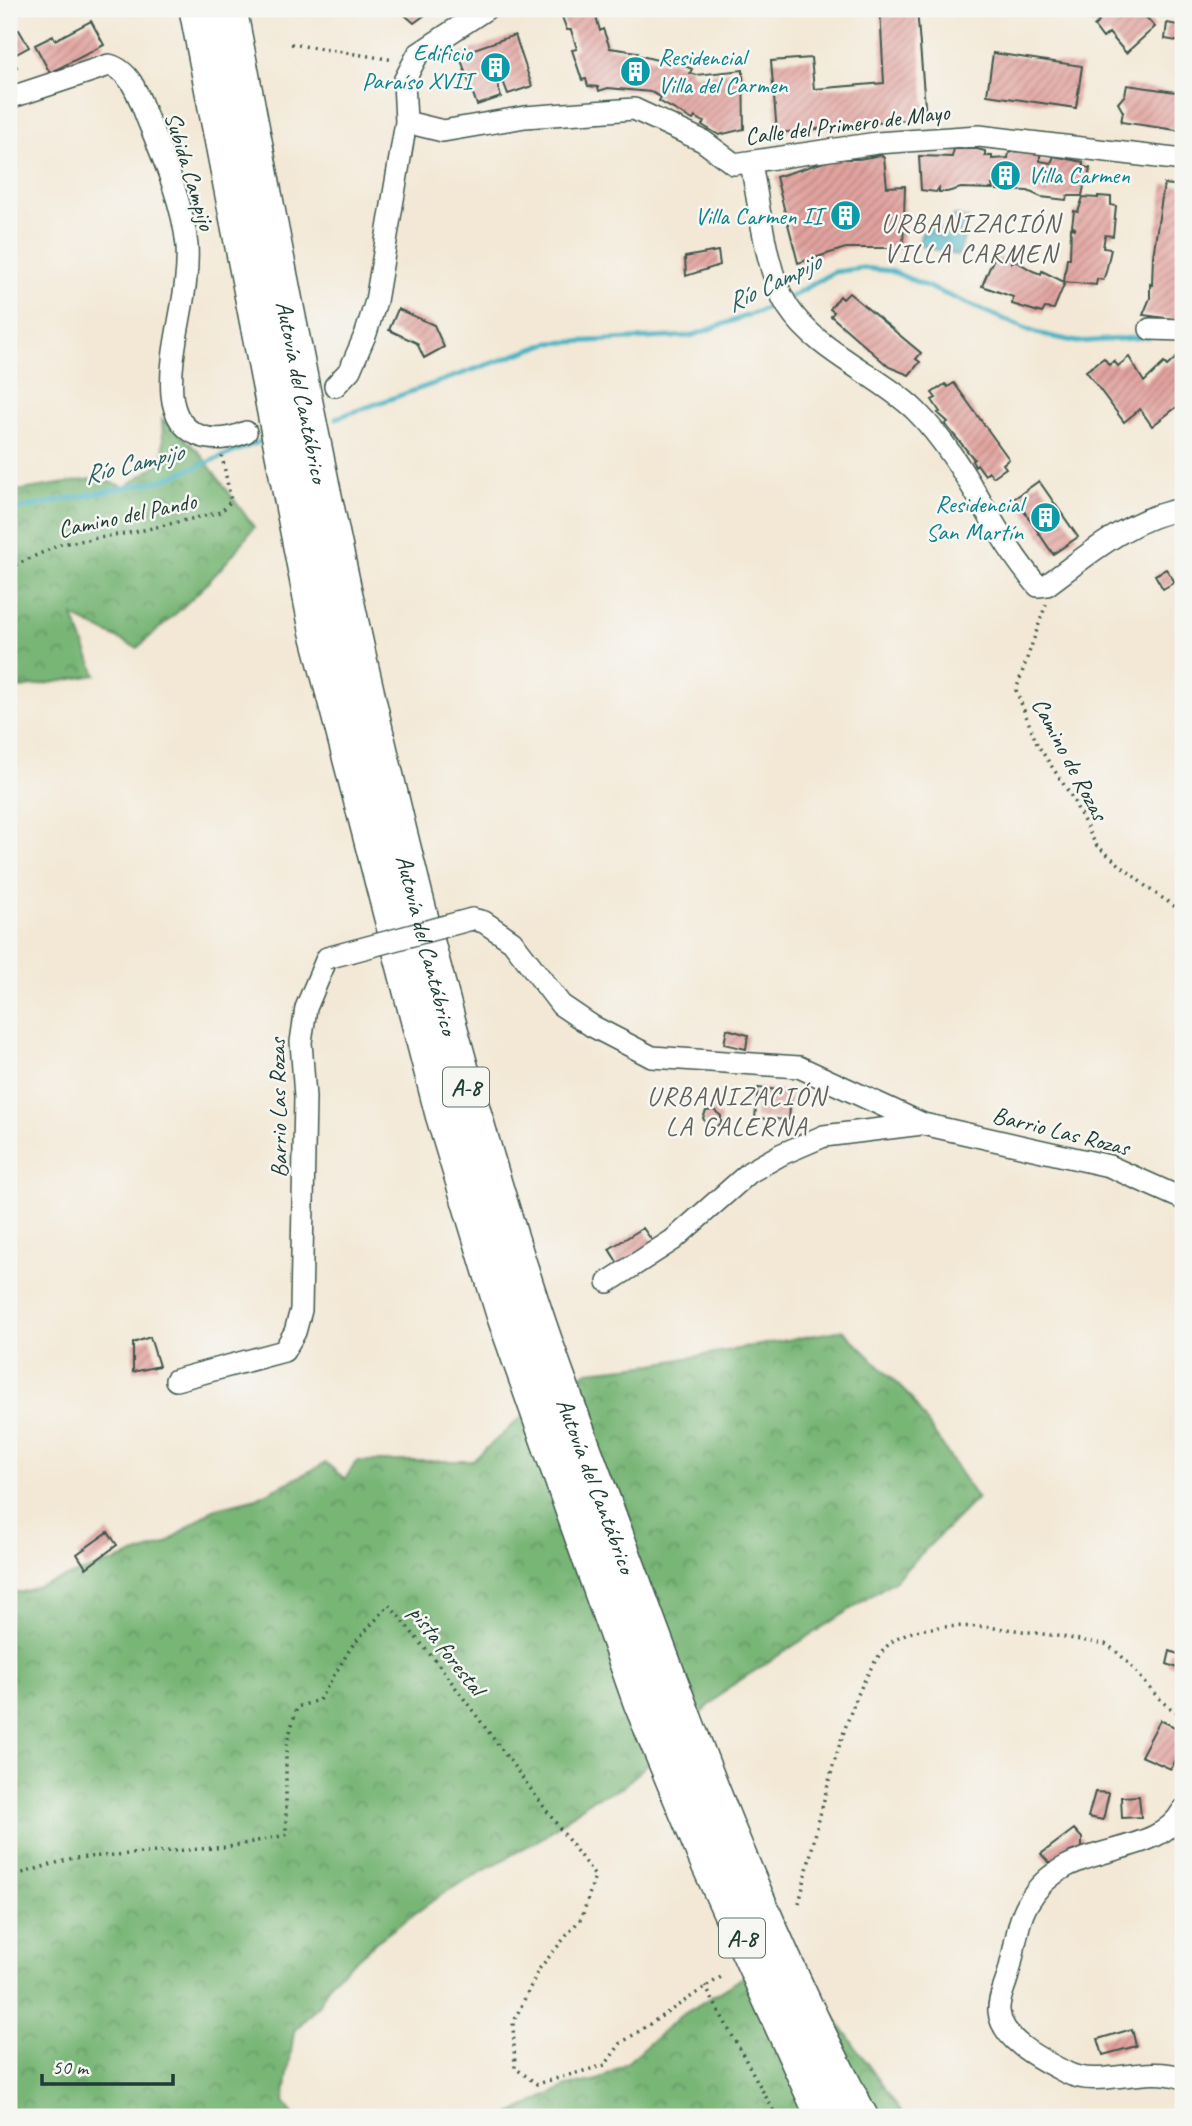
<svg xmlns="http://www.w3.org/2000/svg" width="1192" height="2126" font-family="Caveat,sans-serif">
<defs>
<pattern id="forest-crowns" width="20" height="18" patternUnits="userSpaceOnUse" patternTransform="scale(1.75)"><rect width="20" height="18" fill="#78b676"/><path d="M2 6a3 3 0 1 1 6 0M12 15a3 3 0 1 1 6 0" fill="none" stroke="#629562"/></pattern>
<pattern id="water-waves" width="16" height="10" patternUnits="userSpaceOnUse" patternTransform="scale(1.75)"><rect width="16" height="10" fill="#45b1c3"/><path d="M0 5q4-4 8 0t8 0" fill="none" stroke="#39919f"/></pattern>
<pattern id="building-hatch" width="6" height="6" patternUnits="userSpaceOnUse" patternTransform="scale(1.75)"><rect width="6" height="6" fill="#e2a39f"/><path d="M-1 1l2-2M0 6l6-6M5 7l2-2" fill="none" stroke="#b78682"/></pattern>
</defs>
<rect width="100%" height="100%" fill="#f6f6f2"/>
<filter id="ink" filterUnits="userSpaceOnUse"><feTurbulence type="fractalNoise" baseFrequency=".0143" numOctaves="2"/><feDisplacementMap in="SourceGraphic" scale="14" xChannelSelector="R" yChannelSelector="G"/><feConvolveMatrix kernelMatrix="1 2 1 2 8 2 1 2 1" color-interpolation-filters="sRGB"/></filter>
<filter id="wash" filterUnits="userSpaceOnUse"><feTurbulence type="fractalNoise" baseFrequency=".00686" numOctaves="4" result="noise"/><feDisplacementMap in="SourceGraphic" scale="28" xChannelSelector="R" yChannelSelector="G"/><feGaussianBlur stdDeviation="1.57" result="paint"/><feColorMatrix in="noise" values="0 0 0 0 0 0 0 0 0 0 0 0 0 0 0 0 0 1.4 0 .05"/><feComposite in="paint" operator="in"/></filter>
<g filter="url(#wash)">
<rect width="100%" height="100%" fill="#f3e8d5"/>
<!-- forest -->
<path fill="url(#forest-crowns)" stroke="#4c7a55" stroke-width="2" d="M162,419L199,452L254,527C221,574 181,610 137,648L73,616L96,675L9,690V492L97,478L125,487L164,460Z
M843,1330L910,1397L977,1498L894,1581L728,1688L622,1788L591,1800L542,1838L442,1894L376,1942L331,1981L318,2006L294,2031L284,2102L295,2117H9V1592H22L164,1545L213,1509L257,1498L326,1463L345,1479L357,1461H472L530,1410L588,1371L654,1364Z
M787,1950L905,2117H505L567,2086L598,2080L629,2061L679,2017Z"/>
<!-- water -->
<path fill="url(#water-waves)" stroke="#32777c" stroke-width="2" d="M954,215L969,219L959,256L918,245L924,225L949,232Z"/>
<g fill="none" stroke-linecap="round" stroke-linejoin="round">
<!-- stream -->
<path stroke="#45b1c3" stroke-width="5" d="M787,299L834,272L863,268L891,271L1036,333L1077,342L1148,337
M336,418L549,343L691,336L779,304
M9,511L163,480L264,440"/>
</g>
<g id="blocks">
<!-- building -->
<path fill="url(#building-hatch)" d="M398,9H433L414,23Z
M559,9H594L600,31L603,29L610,48L638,52L637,55L665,62L668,59L692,69L690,73L696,75L743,70L744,129L719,135L702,125L704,122L695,117L693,120L659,101L661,97L651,92L608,88L599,91L598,87L588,86L586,79L582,80L572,50L577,49L571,30H567Z
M880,9H917L926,118L777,133L771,61L811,58L814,89L884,83Z
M1078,9H1139L1155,27L1126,53L1109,33L1103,38L1094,26L1099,22L1095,18L1091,20Z
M91,21L104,45L50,73L35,45L53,36L55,40Z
M1167,23L1183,26V42L1165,39Z
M13,26L16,31L19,30L29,47L11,57L17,67L9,71V28Z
M515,35L532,86L508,94L503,81L497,83L501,97L477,105L459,54Z
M993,53L1082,66L1076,108L987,95Z
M1127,85L1183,93V131L1121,122L1123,112L1118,103L1125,95Z
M954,149H977L985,151V156H992V159L1008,158L1009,153L1017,151L1040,154V161L1051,163L1054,156L1083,162V167L1090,168L1088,181H1085L1082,196H1067L1066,200L1041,197L1028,191L997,190V185H992L993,189L961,188L947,192H939V188L936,192L921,190L919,156L952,157Z
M881,155L884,158L887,187L905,186L903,248H846L798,263L776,177L834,159H859Z
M1164,184L1183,186V264L1180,272L1183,277L1178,302L1180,320L1143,315L1150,298V284L1152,285L1153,256Z
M1098,196L1111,197V205L1116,206L1113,236L1105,235L1103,248L1111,249L1106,272L1103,280L1097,279L1096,285L1065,282L1054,309L1045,308L1042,313L1012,304L1013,297L982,286L995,255L1003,259L1005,256L1011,259V264L1014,260L1033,271L1041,274L1042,271L1064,282L1067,258H1070L1071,228L1076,229L1072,226L1074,211L1078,212L1083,197L1098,198Z
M718,251L720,265L686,276L685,257Z
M849,293L921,353L916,359L920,362L909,375L889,367L831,316L834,312L830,309L840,296L843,299Z
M398,309L434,325L444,347L424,358L417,343L389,330Z
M1129,357L1144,382L1164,363L1167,366L1177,357L1183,367V402L1152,426L1140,409L1124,422L1086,371L1104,358L1109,365L1114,361L1118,366Z
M954,383L1009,459L1003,464L1006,468L993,477L989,472L985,475L977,464L975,466L972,461L974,459L945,424L948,422L938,413L940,412L932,400L936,398L932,393L945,384L948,387Z
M1039,481L1078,537L1053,554L1015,498Z
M1166,569L1175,582L1163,589L1155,575Z
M727,1029L748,1035L746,1049L724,1044Z
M758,1088L791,1091L789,1120L755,1118Z
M714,1110L721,1116V1123L714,1128L706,1124L703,1118L706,1111Z
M643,1228L653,1242L619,1265L609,1249Z
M150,1337L159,1366L133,1372V1343Z
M108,1532L117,1545L86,1568L77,1554Z
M1170,1651L1183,1656V1670L1167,1664Z
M1160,1720L1183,1731V1746L1171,1769L1141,1756Z
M1095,1792L1109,1793L1103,1820L1088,1817Z
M1139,1796L1141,1817L1122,1818L1121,1797Z
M1074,1829L1082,1838V1848L1070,1852L1051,1865L1041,1854Z
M1132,2029L1136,2046L1103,2055L1098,2039Z"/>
</g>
</g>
<g filter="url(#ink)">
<use href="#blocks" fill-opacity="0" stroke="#3f574c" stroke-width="2"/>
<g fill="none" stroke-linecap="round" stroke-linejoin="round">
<defs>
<path id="minor" d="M9,98L109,65C132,71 139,98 147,118C163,157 183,203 187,246C190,297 168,347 172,395C176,437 212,447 246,432
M406,122L443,131L525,117L634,109L703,141L734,164L877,143L979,136L1183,160
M751,164C760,206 765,272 788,307C817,352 879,375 916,411C967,462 991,533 1038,586L1047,585C1089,554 1131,517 1183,509
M1150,329L1183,330
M335,386L350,370L366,333L376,301L406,122L404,81L418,54L486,9
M472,919L484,922L512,941L561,1005L592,1026L652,1057L799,1067L923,1124L1109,1166L1183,1199
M608,1282L673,1240L750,1172L782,1154L824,1136L922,1124
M176,1380L284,1351L295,1332L301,1310L305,1097L301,1042L306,1008L327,958
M1183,1810C1154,1863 1065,1836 1028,1903C1016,1924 1015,1952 1008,1975C1005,1987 998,1999 999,2011C1001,2041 1044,2061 1067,2073C1100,2089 1144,2064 1183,2078"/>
<g id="motorway">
<path d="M198,9L318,629L444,1114L505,1314L642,1702L707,1857L825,2117"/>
<path id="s1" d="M228,9C310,444 393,883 531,1305C560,1393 594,1479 626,1566C694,1752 766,1942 859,2117"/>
</g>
</defs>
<!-- minor casing -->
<use href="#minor" stroke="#3f574c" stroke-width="24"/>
<!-- motorway casing -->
<use href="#motorway" stroke="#3f574c" stroke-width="40"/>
<!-- path -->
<path stroke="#3f574c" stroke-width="3.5" stroke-dasharray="2 5" stroke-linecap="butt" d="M291,44L394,60
M9,568L61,544L135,532L221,512L231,501L222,456
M1046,604L1016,690L1037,744L1070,794L1096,845L1149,889L1183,912
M9,1877L73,1858L228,1847L286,1835V1746L297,1707L319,1700L352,1646L389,1605L439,1665L595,1876L582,1917L539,1969L513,2023L515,2068L537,2084L605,2065L621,2043L724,1975
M799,1903C814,1846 848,1663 899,1637C948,1613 1051,1636 1105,1644C1137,1662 1153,1704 1183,1715
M705,1986L777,2117"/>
<!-- minor -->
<use href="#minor" stroke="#fff" stroke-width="21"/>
<!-- motorway -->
<use href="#motorway" stroke="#fff" stroke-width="37"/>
<defs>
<path id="minor-bridge" d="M327,958L472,919"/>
</defs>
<!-- minor-bridge casing -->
<use href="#minor-bridge" stroke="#3f574c" stroke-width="24" stroke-linecap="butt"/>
<!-- minor-bridge -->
<use href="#minor-bridge" stroke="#fff" stroke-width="21"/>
</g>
</g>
<!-- icons -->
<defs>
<symbol id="building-disc" viewBox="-11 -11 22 22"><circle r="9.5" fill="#0f9aa8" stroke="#f6f6f2"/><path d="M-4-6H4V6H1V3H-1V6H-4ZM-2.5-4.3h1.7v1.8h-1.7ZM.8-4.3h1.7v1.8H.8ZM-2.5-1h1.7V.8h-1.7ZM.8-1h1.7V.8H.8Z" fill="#fff"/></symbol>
</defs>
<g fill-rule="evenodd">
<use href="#building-disc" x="478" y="50" width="35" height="35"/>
<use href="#building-disc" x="618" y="54" width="35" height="35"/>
<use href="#building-disc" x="988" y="158" width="35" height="35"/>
<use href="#building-disc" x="828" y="198" width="35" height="35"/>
<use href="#building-disc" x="1028" y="500" width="35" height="35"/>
</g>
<g text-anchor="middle" stroke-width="5" stroke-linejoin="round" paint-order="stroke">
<!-- shield labels -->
<g fill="#f6f6f2" stroke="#60746d" stroke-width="2">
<rect x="443" y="1067.5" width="46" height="39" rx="5"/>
<rect x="719" y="1918.5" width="46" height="39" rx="5"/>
</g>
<g font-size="23" font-weight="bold" fill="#1f3d34">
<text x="466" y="1095">A-8</text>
<text x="742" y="1946">A-8</text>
</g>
<!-- culture labels -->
<g font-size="24" fill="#0d838f" stroke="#f6f6f2" text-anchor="end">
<text x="472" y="61">Edificio<tspan x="472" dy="28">Paraíso XVII</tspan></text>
<text x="658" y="65" text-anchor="start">Residencial<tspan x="658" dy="28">Villa del Carmen</tspan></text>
<text x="1028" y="183" text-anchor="start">Villa Carmen</text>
<text x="822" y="224">Villa Carmen II</text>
<text x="1023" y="512">Residencial<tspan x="1023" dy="28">San Martín</tspan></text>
</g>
<!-- street labels -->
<g font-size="24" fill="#1f3d34" stroke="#f6f6f2">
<text transform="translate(847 124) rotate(-7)" y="8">Calle del Primero de Mayo</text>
<text transform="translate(190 171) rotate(73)" y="8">Subida Campijo</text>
<text dy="8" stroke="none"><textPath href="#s1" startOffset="390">Autovía del Cantábrico</textPath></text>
<text transform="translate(127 515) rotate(-12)" y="8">Camino del Pando</text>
<text transform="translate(1070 759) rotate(62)" y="8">Camino de Rozas</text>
<text dy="8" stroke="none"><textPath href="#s1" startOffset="957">Autovía del Cantábrico</textPath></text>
<text transform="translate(278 1108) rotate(-91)" y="8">Barrio Las Rozas</text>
<text transform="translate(1061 1131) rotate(14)" y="8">Barrio Las Rozas</text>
<text dy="8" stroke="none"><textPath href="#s1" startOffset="1524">Autovía del Cantábrico</textPath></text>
<text transform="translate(447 1650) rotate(52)" y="8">pista forestal</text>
</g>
<!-- neighbourhood labels -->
<g font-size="26" letter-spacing="2" fill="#636159" stroke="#f6f6f2">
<text x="971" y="232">URBANIZACIÓN<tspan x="971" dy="30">VILLA CARMEN</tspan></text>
<text x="737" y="1105">URBANIZACIÓN<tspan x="737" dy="30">LA GALERNA</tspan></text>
</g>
<!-- water labels -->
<g font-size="26" font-style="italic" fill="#2a605f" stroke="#f6f6f2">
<text transform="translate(773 282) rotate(-26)" y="9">Río Campijo</text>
<text transform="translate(133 463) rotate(-14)" y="9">Río Campijo</text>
</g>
</g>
<!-- margin -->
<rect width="1192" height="2126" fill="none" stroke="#f6f6f2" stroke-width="35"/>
<!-- scale -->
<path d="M42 2074v10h131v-10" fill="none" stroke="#1f3d34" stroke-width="3.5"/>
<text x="52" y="2074" font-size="21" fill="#1f3d34" stroke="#f6f6f2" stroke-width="5" paint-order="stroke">50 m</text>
</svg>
